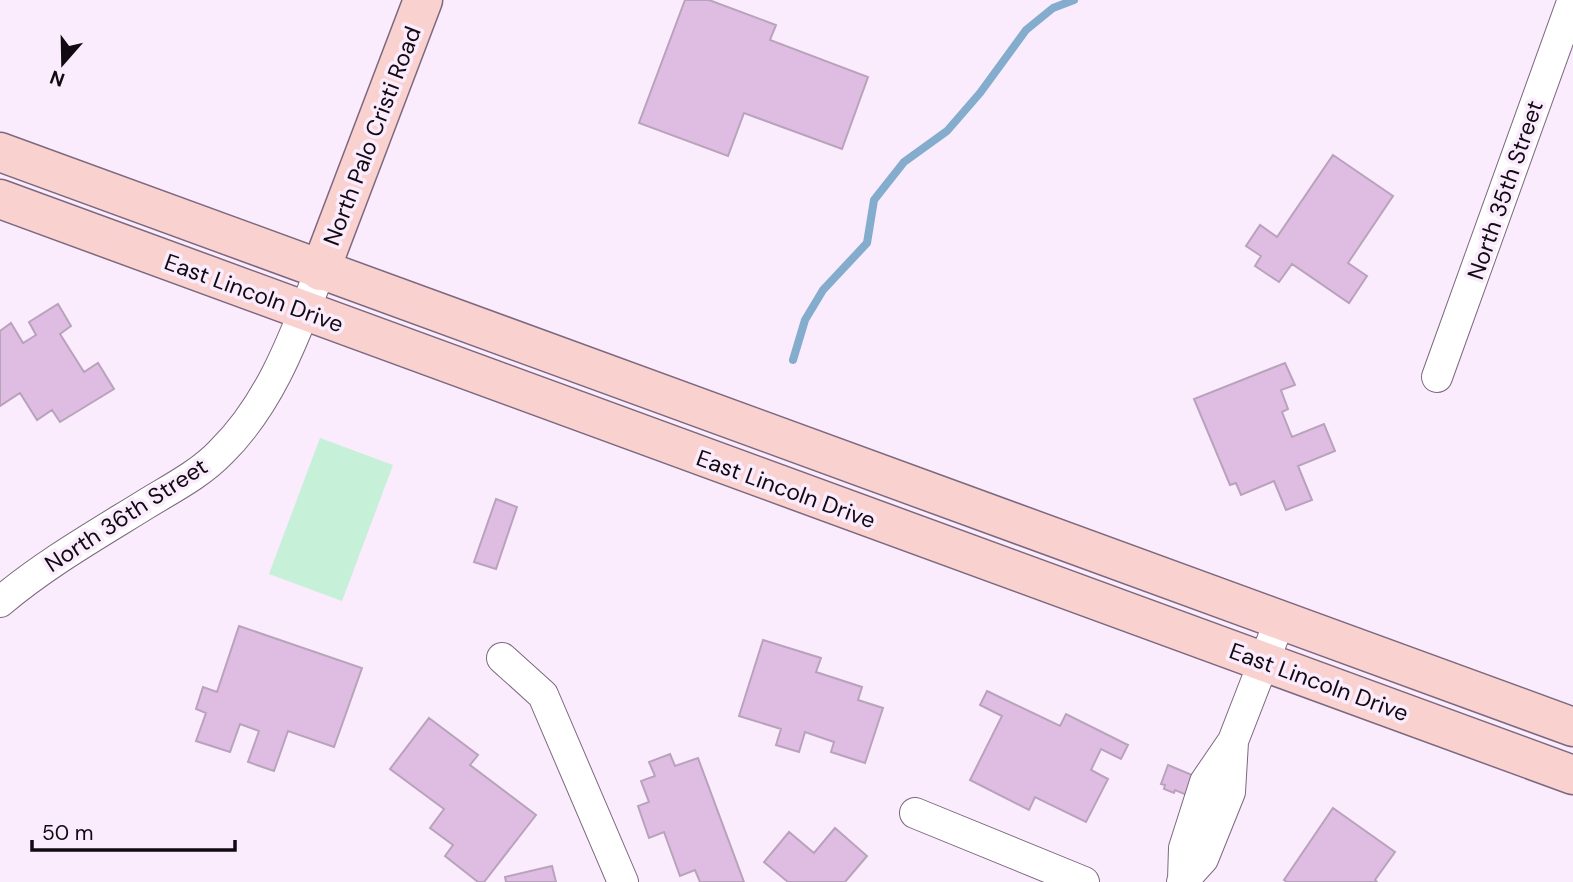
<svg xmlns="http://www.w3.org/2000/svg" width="1573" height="882" font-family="'DM Sans',sans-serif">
<rect width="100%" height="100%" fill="#faecfc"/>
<!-- green -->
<path fill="#c6f0d7" d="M320,438L393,465L342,601L269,574Z"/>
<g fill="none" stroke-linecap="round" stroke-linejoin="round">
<!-- stream -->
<path stroke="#84accc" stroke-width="8" d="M793,360L805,320L823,290L867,243L874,200L904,162L947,131L980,93L1026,30L1053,8L1074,0"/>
</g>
<!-- building -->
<path fill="#dfbde3" stroke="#b9a3bc" stroke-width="2" d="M685,0H709L776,25L770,40L868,77L842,149L744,113L728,156L639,123Z
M1333,155L1393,196L1348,263L1367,276L1349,303L1292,264L1279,282L1255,266L1261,256L1246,246L1260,225L1277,237Z
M58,304L71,326L60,334L84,372L98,363L114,389L60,422L52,410L37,420L20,393L0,406V331L11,323L23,343L36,335L29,322Z
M1285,363L1295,385L1281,390L1288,409L1282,412L1292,437L1324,424L1335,451L1298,466L1312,500L1286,510L1274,481L1241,495L1236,483L1230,485L1194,399Z
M496,499L517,507L496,569L474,562Z
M239,626L362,668L334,747L288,731L274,771L248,762L259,731L240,724L230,752L196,741L206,713L196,709L203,687L217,692Z
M763,640L821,658L816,672L862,687L858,700L883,708L865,763L831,752L834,742L805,732L799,752L776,745L781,729L739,716Z
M987,691L1060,726L1066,714L1128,745L1121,759L1101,749L1091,770L1108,779L1086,822L1035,797L1029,810L970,780L1002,716L980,705Z
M429,718L478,755L470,765L536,815L484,882H478L445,856L453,845L430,828L444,809L390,769Z
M670,754L675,766L698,758L744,882H700L695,870L680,876L664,832L649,838L638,806L649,802L641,781L655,776L649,762Z
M1168,765L1223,788L1216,807L1175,790L1174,793L1164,789L1165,785L1161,784Z
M1333,808L1395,852L1375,880L1377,882H1287L1284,880Z
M835,828L867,856L845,882H788L764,862L789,832L814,853Z
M552,866L556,882H506L505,877Z"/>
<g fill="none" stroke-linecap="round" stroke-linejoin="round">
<defs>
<path id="street" d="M1437,377L1572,2
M0,602C45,564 96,535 146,504C172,488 200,474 221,452C271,403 295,335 320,271
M502,658L543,695L623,882
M915,813L1084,882
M1183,880L1184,848L1205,782L1233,741L1280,620
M1182,882L1203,859L1230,792L1233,742"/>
<path id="secondary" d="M0,152L1573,727
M0,199L1573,775
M320,271L423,0"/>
</defs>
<!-- street casing -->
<use href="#street" stroke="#7c687f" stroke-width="32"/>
<!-- secondary casing -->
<use href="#secondary" stroke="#7c687f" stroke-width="41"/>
<!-- street -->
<use href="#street" stroke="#fff" stroke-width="30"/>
<!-- secondary -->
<use href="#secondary" stroke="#f9d2d0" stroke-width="38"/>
</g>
<g text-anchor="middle" stroke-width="7" stroke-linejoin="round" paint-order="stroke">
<!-- street labels -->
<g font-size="23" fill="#120a13" stroke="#faecfc">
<text transform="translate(372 136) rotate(-69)" y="8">North Palo Cristi Road</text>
<text transform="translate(1505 190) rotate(-71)" y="8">North 35th Street</text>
<text transform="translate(254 293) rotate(20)" y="8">East Lincoln Drive</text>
<text transform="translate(786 489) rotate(20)" y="8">East Lincoln Drive</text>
<text transform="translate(126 515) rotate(-33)" y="8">North 36th Street</text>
<text transform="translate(1319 682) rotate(20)" y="8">East Lincoln Drive</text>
</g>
</g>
<!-- north arrow -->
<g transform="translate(63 63) rotate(200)" stroke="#faecfc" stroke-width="5" paint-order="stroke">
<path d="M0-5L12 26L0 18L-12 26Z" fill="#120a13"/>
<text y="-10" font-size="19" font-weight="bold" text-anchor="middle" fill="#120a13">N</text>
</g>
<!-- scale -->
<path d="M32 840v10h203v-10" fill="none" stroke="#120a13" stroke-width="3.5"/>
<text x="42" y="840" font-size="21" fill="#120a13" stroke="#faecfc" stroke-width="5" paint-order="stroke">50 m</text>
</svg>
